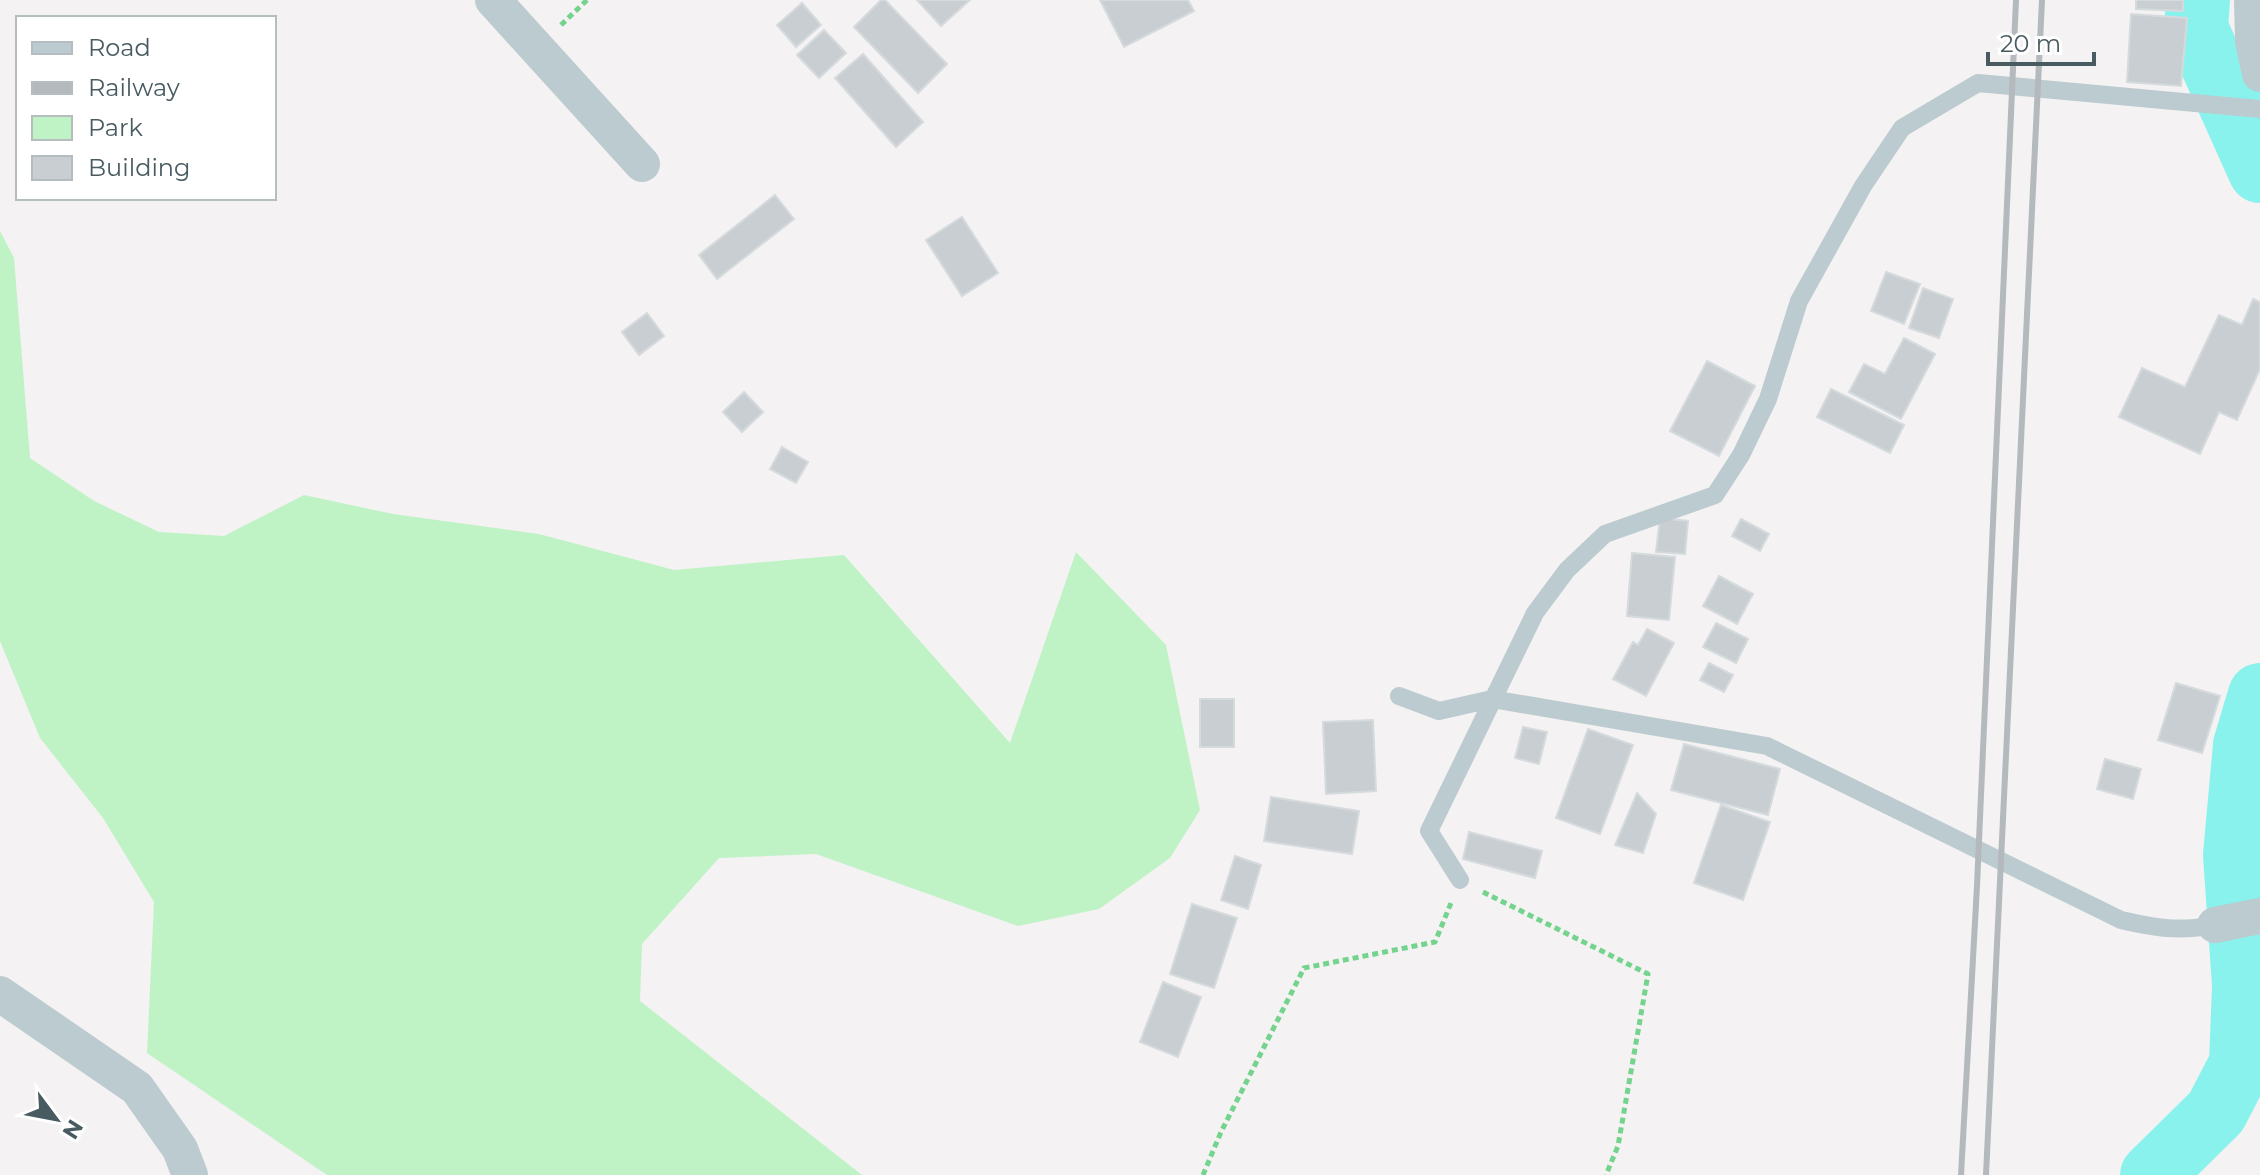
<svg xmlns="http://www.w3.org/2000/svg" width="2260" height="1175" font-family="Montserrat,sans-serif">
<rect width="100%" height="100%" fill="#f4f2f2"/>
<!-- green -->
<path fill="#bff3c6" d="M0,231L14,258L30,458L94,501L159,532L224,536L304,495L393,514L539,534L674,570L844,555L1010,743L1076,552L1166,645L1200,810L1170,858L1099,909L1018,926L816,854L719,858L642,944L640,1001L862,1175H327L147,1053L154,902L103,818L40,738L0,641Z"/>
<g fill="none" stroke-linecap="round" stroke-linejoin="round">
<!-- river -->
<path stroke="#8af2ed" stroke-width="64" d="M2198,0L2196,28L2260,171
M2152,1175L2216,1112L2241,1064L2244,985L2235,855L2245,745L2260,695"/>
</g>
<!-- building -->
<path fill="#c8ced2" stroke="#d5dadd" stroke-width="2" d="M881,0H885L947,64L918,93L854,27Z
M917,0H970L941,26Z
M1100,0H1188L1194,11L1124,47Z
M2136,0H2183V11L2136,9Z
M802,3L821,25L796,47L777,25Z
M2131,14L2187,18L2181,86L2127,82Z
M824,30L846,53L819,78L797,55Z
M863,54L923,122L896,147L835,78Z
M775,195L794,219L717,279L699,255Z
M962,217L998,273L962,296L926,240Z
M1886,272L1920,284L1904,324L1871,311Z
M1923,288L1953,299L1939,338L1909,328Z
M2253,299L2260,302V369L2237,420L2219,412L2200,454L2119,417L2142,368L2185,387L2219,315L2242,325Z
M647,313L664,336L639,355L622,332Z
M1904,338L1935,354L1901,419L1849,392L1864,364L1885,374Z
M1707,361L1755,386L1719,456L1670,431Z
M1831,389L1904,425L1890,453L1817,417Z
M744,392L763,412L742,432L723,412Z
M782,447L808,462L796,483L770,469Z
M1660,518L1688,521L1685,554L1656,552Z
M1741,519L1769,534L1760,551L1732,536Z
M1632,553L1675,557L1669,620L1627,616Z
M1719,576L1753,594L1737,624L1703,606Z
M1716,623L1748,639L1736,663L1703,647Z
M1647,629L1674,643L1646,696L1613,679L1633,642L1638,645Z
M1709,663L1733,675L1724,692L1700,680Z
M2176,683L2220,696L2202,753L2158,740Z
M1200,699H1234V747H1200Z
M1373,720L1376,791L1326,794L1323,722Z
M1523,727L1547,732L1539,764L1515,758Z
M1588,729L1633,745L1600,834L1556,818Z
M1684,744L1780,769L1768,815L1671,790Z
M2105,759L2141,769L2133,799L2097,789Z
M1637,793L1656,814L1643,853L1615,845Z
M1271,797L1359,811L1352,854L1264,841Z
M1721,805L1770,822L1743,900L1694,883Z
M1469,832L1542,851L1535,878L1463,859Z
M1235,856L1261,865L1248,909L1221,900Z
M1192,904L1237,918L1214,988L1170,974Z
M1163,982L1201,997L1178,1057L1140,1042Z"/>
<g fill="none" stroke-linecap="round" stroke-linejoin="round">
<!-- path -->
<path stroke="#74d38d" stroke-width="5" stroke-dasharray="6 4" stroke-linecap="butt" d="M561,25L587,0
M1483,892L1648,974L1618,1146L1606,1175
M1203,1175L1221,1132L1304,968L1435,942L1451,903"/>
<!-- service -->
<path stroke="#bccbcf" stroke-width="18" d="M1399,696L1439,711L1492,699L1767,746L2121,920C2156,928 2179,932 2215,925
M1460,880L1429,831L1535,613L1567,570L1605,534L1715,495L1741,455L1768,399L1799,301L1863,186L1902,128L1978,83L2260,109"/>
<!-- minor -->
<path stroke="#bccbcf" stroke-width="36" d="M493,0L642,164
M2252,0L2253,41L2260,74
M2215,925L2260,916
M0,994L137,1088L180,1149L190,1175"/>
<!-- rail -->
<path stroke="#b3b9bc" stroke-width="6" d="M1961,1175L1977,886L2016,0
M1986,1175L2042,0"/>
</g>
<!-- legend -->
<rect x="16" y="16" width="260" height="184" fill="#ffffff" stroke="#b6bdc0" stroke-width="2"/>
<rect x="32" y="42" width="40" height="12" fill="#bccbcf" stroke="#b6bdc0" stroke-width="2"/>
<text x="88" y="56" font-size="24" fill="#485b61">Road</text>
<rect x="32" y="82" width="40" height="12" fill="#b3b9bc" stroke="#b6bdc0" stroke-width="2"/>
<text x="88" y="96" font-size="24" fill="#485b61">Railway</text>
<rect x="32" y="116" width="40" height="24" fill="#bff3c6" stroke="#b6bdc0" stroke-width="2"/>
<text x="88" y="136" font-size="24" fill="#485b61">Park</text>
<rect x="32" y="156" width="40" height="24" fill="#c8ced2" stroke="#b6bdc0" stroke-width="2"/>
<text x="88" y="176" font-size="24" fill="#485b61">Building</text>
<!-- north arrow -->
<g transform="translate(56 1119) rotate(122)" stroke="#ffffff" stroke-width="6" paint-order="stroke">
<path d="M0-6L14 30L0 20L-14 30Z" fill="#485b61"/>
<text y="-12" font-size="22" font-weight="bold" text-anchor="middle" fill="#485b61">N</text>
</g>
<!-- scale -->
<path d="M1988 52v12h106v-12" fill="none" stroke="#485b61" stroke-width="4"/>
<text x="2000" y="52" font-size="24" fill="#485b61" stroke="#ffffff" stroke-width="6" paint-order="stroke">20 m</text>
</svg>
